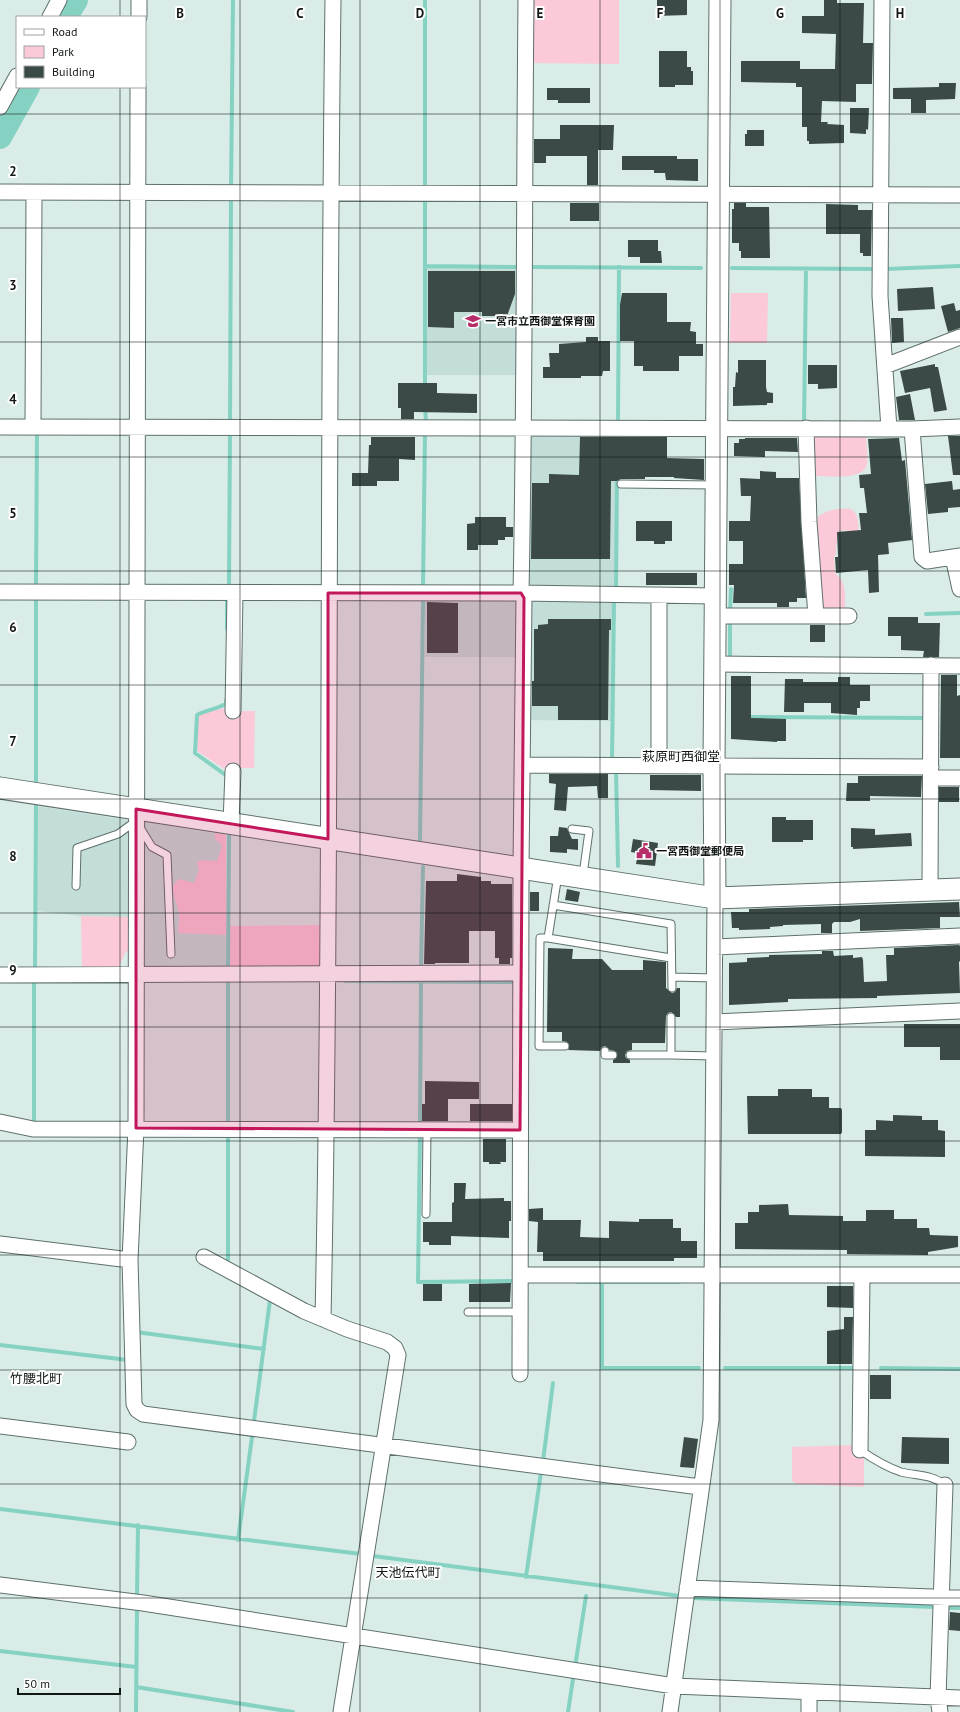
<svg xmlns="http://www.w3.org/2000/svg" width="960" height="1712" font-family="'PT Sans','Noto Sans JP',sans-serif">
<rect width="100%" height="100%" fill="#d9ece7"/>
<!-- built -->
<path fill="#c3ded8" d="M426,267L519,268V375H426Z
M616,432L615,586L530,585L526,580L527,436Z
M425,597H514L520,601L518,657H425Z
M531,598L612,599L611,721L526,720Z
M37,806L127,820L130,823V917L81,916L37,911Z
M146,822L226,835V969L143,968L140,827Z"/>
<!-- green -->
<path fill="#fbc9d8" d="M531,0H619V64L531,63Z
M731,293H768L767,343H730Z
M813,435H866C866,444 868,455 867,464C864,481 828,476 815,476Z
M837,509C841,509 847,508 850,509C859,511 859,528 858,535H848L847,530L837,532V544L836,545V553L834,558L835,573C847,582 845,595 845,609C835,610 827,613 819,605L814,521C820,513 828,511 837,509Z
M225,708L238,711H255L254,768H228L226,770L197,751L198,716L205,712Z
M215,833L226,835V935L178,933C178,926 180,919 179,913C178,902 166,888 179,879L194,883L199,870L197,862L202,860L217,861L222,845L215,839Z
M81,916L130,917V949L125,953L118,969L82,970Z
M324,925L323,966L319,970L229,968V926Z
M856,1445L864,1456V1487L797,1484L792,1481V1447Z"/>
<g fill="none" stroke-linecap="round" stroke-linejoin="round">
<!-- stream -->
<path stroke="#85d2c3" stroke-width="4" d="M425,0V190
M231,190L233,0
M425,199V387
M425,266L519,267
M532,267L701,268
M732,268L874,269
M886,269L960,266
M425,407L426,422
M618,422L619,267
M230,423L231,197
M804,425L806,269
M36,586L37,431
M229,587L230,431
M423,587L425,432
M616,588L617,476
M730,612L731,589
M926,614L959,613
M227,629V599
M730,659V622
M226,700V703C222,708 206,710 197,715L195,753L227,776V779
M746,717L923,718
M612,762L614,600
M616,770L618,866
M36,781V597
M420,840L423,602
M228,968L229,836
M35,969L36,806
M421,969L423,867
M34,980V1125
M345,981L511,982
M420,1125L421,981
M228,1126V981
M420,1133L418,1282L515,1281
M228,1266V1133
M578,1282H679
M602,1283V1368H699
M136,1332L264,1349
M0,1345L128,1360
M725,1368H857
M881,1368L960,1369
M254,1421L270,1300
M543,1461L553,1383
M0,1509L361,1554
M238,1540L252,1437
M373,1556L680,1596
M526,1577L541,1472
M137,1595L138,1525
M692,1598L935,1607
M947,1608H960
M0,1651L136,1667
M575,1667L586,1596
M136,1687L293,1712
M136,1712L137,1609
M568,1712L573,1679"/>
<!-- river -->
<path stroke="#85d2c3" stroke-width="24" d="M66,17L76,0
M0,137L28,87"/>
</g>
<!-- building -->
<path fill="#3b4a47" d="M657,0H687V15L657,16Z
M824,0H837V3H864L863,43H873L872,84H856V102L822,101L821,122H828L827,124L844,125V143L809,144V141H807V127H802V87H796V83L741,82V61H800V69H835L836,34L802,33V16H824Z
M659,51H687V67H691V71H693V85H675V87H659Z
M939,83H956L955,99L926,100V113H911V99H893V88L939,87Z
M547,88H590V103H558V100H547Z
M850,108H869L868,130L866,129V134L850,133Z
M560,125H614L613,150H598V185H587V156H546V163H534V139H560Z
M747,130H764V146H745V134H747Z
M622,156H677V159H698V181L666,180L665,173H654V170H622Z
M570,203H599V221H570Z
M734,203H746V207H769L770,258H741V251H739V243H732V209H734Z
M826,204L858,205V210H872L871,256H863V253H860V234H826Z
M628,240H658V251H661L662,263H640V257H628Z
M428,271H515V294L507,316H482V312H454V328L428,327Z
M933,287L935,309L898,311L897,289Z
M622,293H667V322H691L690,331L696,332V344H703V356H679V371H643V366H634V341H620V305Z
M954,303L956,311L960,310V328L948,332L941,306Z
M891,318H903L904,342L892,343Z
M586,337H598V341H610V371H603L602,376H581V378H543V367H550L549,353H559V344L586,342Z
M738,360H766V387L767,392L773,393V403H767V405L733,406V387H735L736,372L738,373Z
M935,364V367H938L947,410L934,412L930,388L905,393L900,371Z
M808,365H837V388L818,389V384H808Z
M398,383H437V393L477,394V413L414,412V419H401V408H398Z
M910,394L915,420H899L896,397Z
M948,436H960V475H953Z
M371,437H415V460L399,459V481H377V486H352V473H368L369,445H371Z
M580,437H667V458L704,459V480L674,478V477H645V479H621L617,481H611L610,559H531L532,483H549V474L579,475Z
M745,438H797L798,452L765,451V457L734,456V443H739V439H745Z
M899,438L902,461L905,460L912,540L888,543L889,554L878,555L879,592L869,593L868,570L836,573L835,557H838L837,532L861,530L859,513H867L864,488H860L859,475L871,474L868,439Z
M760,471L776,472V478H799L806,598H797V602H789V607H777V603H733L734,585H729V564H743V541H729V521H750L751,496H741L740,478L760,479Z
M952,481L953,490L960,489V507L948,508V512L928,514L925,484Z
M475,517H506V527H513V537H505V540H498V545H478V550H467V524L475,523Z
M636,521H672V541H665V544H654V541H636Z
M646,573H697V585H646Z
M427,602L458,603V653H427Z
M888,617H918V623H940L939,657H923L924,651L901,650V636H888Z
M548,619H611V630H609L608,720H558V706H532V681H534V629H538V625L548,624Z
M810,625H825V642H810Z
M941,675H957V696L960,695V758H940Z
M731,676H751V718L786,719V741H777V742L731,739Z
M838,677H850V685H870V701H860V708H857V715L831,713V703H804V712H784L785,679H803V682H838Z
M549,774H608V798H598L597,786L568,787L566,811L554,810L556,784L549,783Z
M650,775H701V791L650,790Z
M858,776H922L921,797L870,796V801H846L847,783H858Z
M939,787H959V802H939Z
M772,817H786V820H813V840H803V842H772Z
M559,827L567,828L572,839H578V850L567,849V853L550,852V836H558Z
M851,828L875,829V835L911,833L912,846L853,849V847H851Z
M633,839L658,843L655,866L636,864L638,853L631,852Z
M457,874L481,877V881H491V884H512V958H510V964H499V958H495V931H469V963H435V964H424L426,881H457Z
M567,889L580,892L578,902L565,900Z
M530,892H539V911H530Z
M959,902L960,917H940V928L860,931V919L850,922H834L832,924V933H821V924L783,925V926L770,927V929L739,930V928H732L731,912H749V909Z
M959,945L960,946V961L959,962L960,993L877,996V998L788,999V1002L729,1005V963L747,962V958L769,957V955L822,954V951H833L834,956L853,955V958L862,957L863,960L864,982L887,981L886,955H894V948Z
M548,948L573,949L572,959H602L612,970H643V960L666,962V988L672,993L675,992L677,988H680V1017H676L671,1012L668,1013L666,1016L665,1043H632V1050L627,1051L625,1055L626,1058L630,1060V1063H613V1060L617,1057V1053L615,1051L610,1050L605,1046L602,1047L600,1051L568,1050L569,1048V1044L567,1042L562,1041V1032H547Z
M904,1024H960V1060H940V1047H904Z
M425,1081L479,1082V1099H448V1121H422V1104H425Z
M778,1089H812V1097H829V1108H841L842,1110V1132L841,1134H748L747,1096H778Z
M470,1104H512V1121H470Z
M893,1115L922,1116V1120H938V1130L945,1131V1157L865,1156V1130H876V1120L893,1121Z
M483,1139H506V1162H500L501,1164H489V1162H483Z
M454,1183H466L465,1199L504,1198V1201H511V1221H509V1238L451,1236V1245H429V1242H423V1222H452V1203L454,1202Z
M788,1204L789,1215L843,1216V1221H866V1210H894V1219H917V1228H929L930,1235L958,1236V1247L928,1252V1255L847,1254V1250L735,1249V1223H748V1212H759V1205Z
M543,1208V1220H581L580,1237L609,1238V1221L639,1222V1219H673V1228H681V1241H697V1258H674V1261H543V1252H537L538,1222L529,1221V1209Z
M511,1283L510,1302H469V1284Z
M423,1284H442V1301H423Z
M827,1286H853V1308L827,1307Z
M844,1317H853L852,1364H827V1331L844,1329Z
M870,1375H891V1399H870Z
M684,1437L698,1439L694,1468L680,1467Z
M902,1437L949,1438V1464L901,1463Z
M950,1612L960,1613V1631L949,1630Z"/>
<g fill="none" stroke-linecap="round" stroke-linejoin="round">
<defs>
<path id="lane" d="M621,484L715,485
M572,829L589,831L583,875
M558,875L548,938H540L539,1046H565
M76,886L77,848L118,834L136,821L152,847L167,855L171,954
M553,905L671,924L672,988
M548,938L671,958
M672,977L715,978
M605,1051V1055H613
M630,1055H671V1017
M671,1055L714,1056
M426,1214L427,1130
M468,1312H520
M860,1450C873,1459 886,1467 901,1472C917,1476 931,1474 945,1485"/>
<path id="street" d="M882,0L880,296L889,429
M50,17L59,0
M139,17V0
M138,87L136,1128L130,1260L134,1404L137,1410L143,1414L700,1487
M0,107L17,76
M0,192L960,195
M885,366L960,337
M33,426L34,193
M0,427L912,429L960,427
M912,429L922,557L927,561L960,556
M953,557L960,589
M0,592L521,593L715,596
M715,616H816L809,522L806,428
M816,616H849
M715,664L960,666
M233,711L235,593
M522,765L931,767
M659,766V595
M931,778H960
M231,824L233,771
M930,891L931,665
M715,947L960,936
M0,975L520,973
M714,1022L960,1011
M0,1122L33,1129L520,1130
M0,1244L130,1260
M204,1257L304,1311L347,1329L387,1342L395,1348L398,1355L341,1712
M520,1275H960
M323,1319C332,879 327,440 333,0
M520,1374L521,867L524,598L521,593C525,396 524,198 526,0
M0,1426L128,1442
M860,1450L862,1275
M0,1585L143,1603L674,1686L960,1698
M687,1588L960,1598
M670,1712L711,1420L715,898
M809,1712V1692
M940,1712L938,1698L945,1485"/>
<path id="secondary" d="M0,788L715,898L960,889
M715,898L714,766L720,0"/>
</defs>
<!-- lane casing -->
<use href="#lane" stroke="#5f706c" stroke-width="9"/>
<!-- street casing -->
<use href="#street" stroke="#5f706c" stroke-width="17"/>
<!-- secondary casing -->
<use href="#secondary" stroke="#5f706c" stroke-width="23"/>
<!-- lane -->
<use href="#lane" stroke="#fff" stroke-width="7"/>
<!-- street -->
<use href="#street" stroke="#fff" stroke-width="15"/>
<!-- secondary -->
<use href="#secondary" stroke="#fff" stroke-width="21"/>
</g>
<!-- marked area -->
<path fill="#c2185b" fill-opacity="0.2" stroke="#c2185b" stroke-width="3" stroke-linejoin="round" d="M328,593H521L524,598L520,1130L136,1128V809L328,839Z"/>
<!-- grid -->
<path fill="none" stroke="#101715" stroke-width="1" stroke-opacity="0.55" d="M120,0V17M240,0V1712M360,0V1712M480,0V1712M600,0V1712M720,0V1712M840,0V1712M120,87V1712M0,114H960M0,228H960M0,342H960M0,457H960M0,571H960M0,685H960M0,799H960M0,913H960M0,1027H960M0,1141H960M0,1255H960M0,1370H960M0,1484H960M0,1598H960"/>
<!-- icons -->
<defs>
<symbol id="school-bare" viewBox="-9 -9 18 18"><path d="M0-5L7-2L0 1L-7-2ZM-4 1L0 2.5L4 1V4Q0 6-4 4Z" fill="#b72d69" stroke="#fff" stroke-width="2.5" paint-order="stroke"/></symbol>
<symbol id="civic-bare" viewBox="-9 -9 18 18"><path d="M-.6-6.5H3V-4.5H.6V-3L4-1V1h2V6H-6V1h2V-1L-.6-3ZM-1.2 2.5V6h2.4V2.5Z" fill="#b72d69" stroke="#fff" stroke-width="2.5" paint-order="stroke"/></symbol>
</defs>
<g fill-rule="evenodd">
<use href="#school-bare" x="462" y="310" width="22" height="22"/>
<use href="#civic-bare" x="633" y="840" width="22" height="22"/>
</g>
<g text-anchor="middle" stroke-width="4" stroke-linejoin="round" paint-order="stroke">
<!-- poi labels -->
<g font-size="11" font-weight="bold" fill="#101715" stroke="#fff" text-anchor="start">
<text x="485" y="325">一宮市立西御堂保育園</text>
<text x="656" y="855">一宮西御堂郵便局</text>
</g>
<!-- quarter labels -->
<g font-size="13" fill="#101715" stroke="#fff">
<text x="681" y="761">萩原町西御堂</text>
<text x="36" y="1383">竹腰北町</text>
<text x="408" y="1577">天池伝代町</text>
</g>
</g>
<g font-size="13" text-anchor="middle" font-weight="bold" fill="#101715" stroke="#fff" stroke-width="4" stroke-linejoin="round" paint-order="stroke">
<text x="180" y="18">B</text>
<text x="300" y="18">C</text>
<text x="420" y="18">D</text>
<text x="540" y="18">E</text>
<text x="660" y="18">F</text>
<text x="780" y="18">G</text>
<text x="900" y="18">H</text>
<text x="13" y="176">2</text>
<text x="13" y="290">3</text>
<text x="13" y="404">4</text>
<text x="13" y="518">5</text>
<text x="13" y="632">6</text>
<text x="13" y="746">7</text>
<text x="13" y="861">8</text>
<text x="13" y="975">9</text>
</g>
<!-- legend -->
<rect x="16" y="16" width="130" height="72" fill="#ffffff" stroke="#9fa2a1"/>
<rect x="24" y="29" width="20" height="6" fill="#ffffff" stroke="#9fa2a1"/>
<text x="52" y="36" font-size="12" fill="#101715">Road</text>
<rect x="24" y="46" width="20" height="12" fill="#fbc9d8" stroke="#9fa2a1"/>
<text x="52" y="56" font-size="12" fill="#101715">Park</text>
<rect x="24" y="66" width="20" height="12" fill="#3b4a47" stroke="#9fa2a1"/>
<text x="52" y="76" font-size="12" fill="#101715">Building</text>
<!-- scale -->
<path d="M18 1688v6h102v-6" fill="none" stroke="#101715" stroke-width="2"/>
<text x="24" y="1688" font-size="12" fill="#101715" stroke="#ffffff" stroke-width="3" paint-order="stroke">50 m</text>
</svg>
